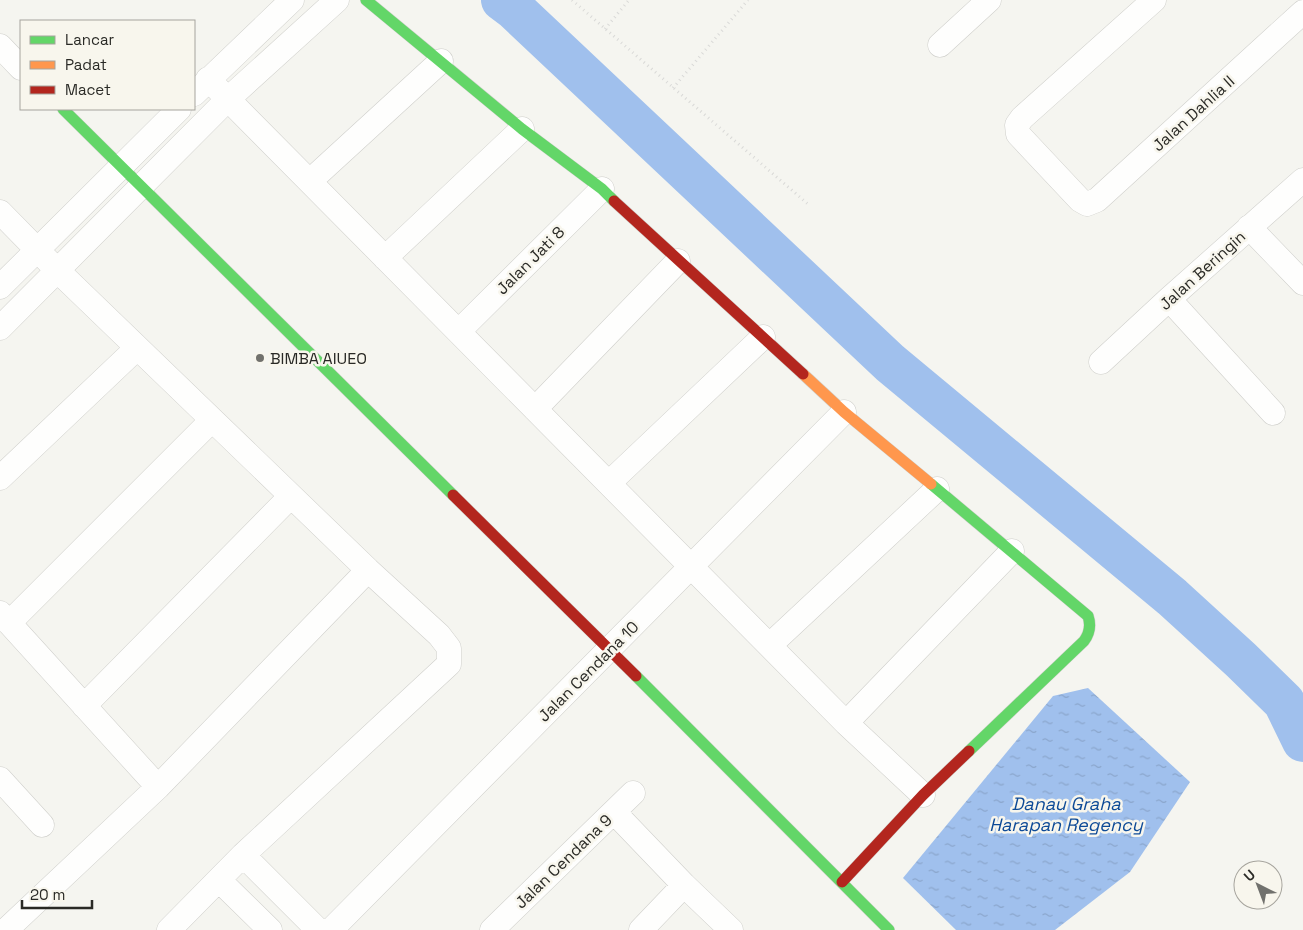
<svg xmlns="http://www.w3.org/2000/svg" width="1303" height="930" font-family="'Space Grotesk',sans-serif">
<defs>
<pattern id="water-ripples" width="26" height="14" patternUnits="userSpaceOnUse" patternTransform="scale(1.25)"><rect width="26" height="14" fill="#a0c0ed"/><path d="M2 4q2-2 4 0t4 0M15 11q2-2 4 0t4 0" fill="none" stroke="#8aa5cb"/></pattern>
</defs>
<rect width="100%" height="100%" fill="#f5f5f0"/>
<!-- water -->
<path fill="url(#water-ripples)" d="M1088,688L1190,782L1130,872L1055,930H956L903,878L1053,696Z"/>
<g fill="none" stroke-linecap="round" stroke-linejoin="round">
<!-- river -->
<path stroke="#a0c0ed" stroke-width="42" d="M502,0L514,9L890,363L1172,597L1241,660L1284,702L1303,741"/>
<defs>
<path id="street" d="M1154,0L1022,118L1017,125L1018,134L1080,200L1087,204L1097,200L1303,12
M940,45L989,0
M0,46L21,68
M208,79L846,723L923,795
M194,94L292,0
M310,181L441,61
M0,212L58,271L368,570L439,635L449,648V664L243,855L169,930
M1249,227L1303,283
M385,258L522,129
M0,287L179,109
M1169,299L1273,413
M0,328L228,99L337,0
M459,331L602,189
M1101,362L1169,299L1303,180
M535,409L678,261
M0,478L137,348
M609,483L763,337
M0,613L158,787
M9,623L212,420
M770,645L937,489
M84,706L291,496
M846,723L1012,551
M0,779L42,825
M614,812L684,885L731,930
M243,855L318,930
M219,880L270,930
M6,930L158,787L368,570
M331,930L844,412
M492,930L633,793
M641,930L684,885"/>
<path id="fast" d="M366,0L522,129L602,189L614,201
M63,109L453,495
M931,484L1088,616C1091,625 1090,633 1084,641L969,751
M636,676L889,930"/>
<path id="slow" d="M803,374L844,412L931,484"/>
<path id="jam" d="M614,201L803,374
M453,495L636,676
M842,882L923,795L969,751"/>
</defs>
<!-- street casing -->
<use href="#street" stroke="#cfcfcb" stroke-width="25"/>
<!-- fast casing -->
<use href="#fast" stroke="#cfcfcb" stroke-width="12"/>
<!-- slow casing -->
<use href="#slow" stroke="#cfcfcb" stroke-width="12"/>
<!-- jam casing -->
<use href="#jam" stroke="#cfcfcb" stroke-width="12"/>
<!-- path -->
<path stroke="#d9d9d7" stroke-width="3" stroke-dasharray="1 4" stroke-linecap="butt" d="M572,0L809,205
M605,29L629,0
M673,88L748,0"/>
<!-- street -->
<use href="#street" stroke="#fefefd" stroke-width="24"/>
<!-- fast -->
<use href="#fast" stroke="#63d668" stroke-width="11"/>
<!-- slow -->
<use href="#slow" stroke="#ff974d" stroke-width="11"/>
<!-- jam -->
<use href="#jam" stroke="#b3261e" stroke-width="11"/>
</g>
<!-- markers -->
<circle fill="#71716d" stroke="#f8f6ed" stroke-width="2" cx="260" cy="358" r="5"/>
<g text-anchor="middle" stroke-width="5" stroke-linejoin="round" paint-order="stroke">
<!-- street labels -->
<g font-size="16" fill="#2a2a26" stroke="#f8f6ed">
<text transform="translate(1193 113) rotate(-42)" y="6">Jalan Dahlia II</text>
<text transform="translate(530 260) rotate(-45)" y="6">Jalan Jati 8</text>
<text transform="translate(1202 270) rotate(-42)" y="6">Jalan Beringin</text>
<text transform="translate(588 671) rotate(-45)" y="6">Jalan Cendana 10</text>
<text transform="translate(563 861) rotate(-44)" y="6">Jalan Cendana 9</text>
</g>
<!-- poi labels -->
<g font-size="16" fill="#2a2a26" stroke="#f8f6ed" text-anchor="start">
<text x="270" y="364">BIMBA AIUEO</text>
</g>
<!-- water labels -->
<g font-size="18" font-style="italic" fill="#0d4a97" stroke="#f8f6ed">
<text x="1066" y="810">Danau Graha<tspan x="1066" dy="21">Harapan Regency</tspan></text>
</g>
</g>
<!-- legend -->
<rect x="20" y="20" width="175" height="90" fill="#f8f6ed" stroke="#a6a49d"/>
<rect x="30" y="36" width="25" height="8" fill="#63d668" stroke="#a6a49d"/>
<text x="65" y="45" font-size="15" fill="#2a2a26">Lancar</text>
<rect x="30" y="61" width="25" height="8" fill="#ff974d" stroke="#a6a49d"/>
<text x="65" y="70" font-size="15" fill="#2a2a26">Padat</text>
<rect x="30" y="86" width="25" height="8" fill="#b3261e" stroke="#a6a49d"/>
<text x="65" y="95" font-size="15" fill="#2a2a26">Macet</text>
<!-- north arrow -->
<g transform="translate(1258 885) rotate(318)"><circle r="24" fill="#f8f6ed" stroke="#a6a49d"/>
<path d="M0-4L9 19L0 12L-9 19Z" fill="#71716d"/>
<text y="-8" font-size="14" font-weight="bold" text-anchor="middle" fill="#2a2a26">U</text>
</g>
<!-- scale -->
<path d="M22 900v8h70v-8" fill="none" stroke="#2a2a26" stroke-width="2.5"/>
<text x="30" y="900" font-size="15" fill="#2a2a26" stroke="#f8f6ed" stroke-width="4" paint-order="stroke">20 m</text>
</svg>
